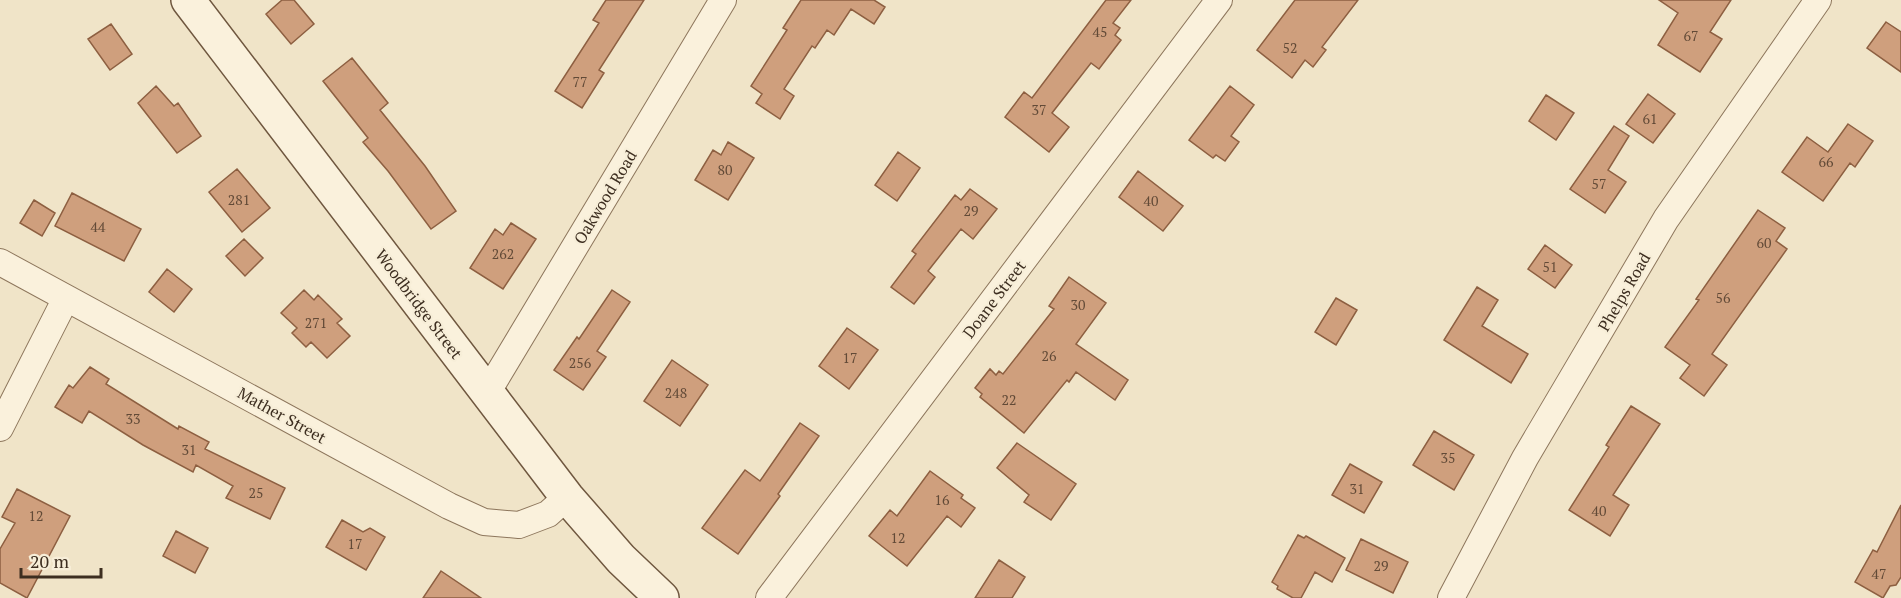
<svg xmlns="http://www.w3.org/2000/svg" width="1901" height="598" font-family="'PT Serif',serif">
<rect width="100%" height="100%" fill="#f0e4c8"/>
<!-- building -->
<path fill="#cf9f7d" stroke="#8d5f41" stroke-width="1.5" d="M282,0H294L314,24L291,44L266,14Z
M606,0H644L599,70L604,73L582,108L555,91L599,23L593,20Z
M801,0H874L885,7L874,24L851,9L834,35L827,30L815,48L812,46L784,89L794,96L780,119L756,103L762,94L751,86L787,30L783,28Z
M1106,0H1131L1113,23L1120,28L1115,35L1121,40L1099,69L1091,63L1052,113L1069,127L1049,152L1005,117L1024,92L1032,98Z
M1295,0H1358L1322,47L1326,50L1313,67L1305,60L1292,78L1257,50Z
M1659,0H1731L1710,32L1722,39L1700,72L1658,45L1678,13Z
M1886,22L1901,32V72L1867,48Z
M111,24L132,54L110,70L88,39Z
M352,58L388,103L380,110L425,166L456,211L431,229L388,171L363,142L368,138L323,81Z
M156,86L174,106L178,103L201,136L177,153L138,103Z
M1230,86L1254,105L1231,136L1239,142L1225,161L1216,155L1213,158L1189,140Z
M1648,94L1675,114L1653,143L1626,124Z
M1546,95L1574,113L1556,140L1529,121Z
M1848,124L1873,141L1855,167L1850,163L1823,201L1782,172L1807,137L1828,152Z
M1614,126L1629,136L1608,170L1626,182L1605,213L1570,189Z
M728,142L754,158L728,200L695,180L713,150L721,155Z
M898,152L920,168L897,201L875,185Z
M237,169L270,208L242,232L209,192Z
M1138,171L1183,206L1163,231L1119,197Z
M970,189L997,209L973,239L961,229L928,271L935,277L914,304L891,287L916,254L912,251L955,195L961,200Z
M72,193L141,229L124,261L55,226Z
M34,200L55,213L42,236L20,223Z
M1758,210L1785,228L1776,241L1787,249L1712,354L1727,365L1704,396L1680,378L1690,365L1665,347L1699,300L1696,299Z
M511,223L536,239L503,289L470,268L495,229L503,235Z
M244,239L263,258L245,276L226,256Z
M1545,245L1572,265L1555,288L1528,269Z
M167,269L192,289L174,312L149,292Z
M1069,277L1106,303L1076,344L1128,380L1115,400L1076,372L1069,382L1067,380L1024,433L980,397L982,394L975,388L990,369L996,375L999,371L1003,374L1054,309L1049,306Z
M1477,287L1498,300L1482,326L1528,354L1511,383L1444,340Z
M304,290L314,300L318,295L342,319L337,323L350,336L327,358L311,342L306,347L292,333L297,328L281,313Z
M612,290L630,302L597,351L606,357L583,390L554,370L577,337L579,339Z
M1336,298L1357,310L1336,345L1315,332Z
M847,328L878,350L849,389L819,366Z
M672,360L708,385L680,426L644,401Z
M90,367L109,379L106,384L178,429L179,426L209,442L205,449L285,488L270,519L226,498L233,486L196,465L193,472L143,445L89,411L82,423L55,407L69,385L73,388Z
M1631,406L1660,424L1613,495L1629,505L1610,536L1569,510L1609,447L1606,445Z
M800,423L819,436L778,494L780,496L738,554L702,528L745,470L760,481Z
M1434,431L1474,455L1454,490L1413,465Z
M1017,443L1076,484L1051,520L1024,502L1029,495L997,468Z
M1350,464L1382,482L1364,513L1332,495Z
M930,471L963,495L961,498L975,508L961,527L947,516L907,566L869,536L890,510L897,516Z
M17,489L70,516L27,598L0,583V549L15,523L2,517Z
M1901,505V577L1896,585L1890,586L1883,598L1855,582L1873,550L1877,552Z
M342,520L363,532L370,528L385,537L366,570L326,547Z
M176,531L208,548L195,573L163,556Z
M1298,535L1304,538L1306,536L1345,558L1332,582L1315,572L1301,598H1293L1277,589L1278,586L1272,582Z
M1361,539L1408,562L1393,593L1346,570Z
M999,560L1025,577L1012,598H975Z
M441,571L481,598H423Z"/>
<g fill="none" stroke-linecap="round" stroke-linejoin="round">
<defs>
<path id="minor" d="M0,262L449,506L484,522L519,525L548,514L567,497
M487,393L723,0
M0,428L66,298
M769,598L1219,0
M1451,598L1525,458L1666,219L1818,0"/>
<path id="secondary" d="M188,0L567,497L621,559L662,598"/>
</defs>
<!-- minor casing -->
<use href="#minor" stroke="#8d765c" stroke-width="28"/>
<!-- secondary casing -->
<use href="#secondary" stroke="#6f573f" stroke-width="36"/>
<!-- minor -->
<use href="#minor" stroke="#faf1dc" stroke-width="26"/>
<!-- secondary -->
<use href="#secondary" stroke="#faf1dc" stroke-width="33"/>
</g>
<g text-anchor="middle" stroke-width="4.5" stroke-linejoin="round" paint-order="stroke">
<!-- number labels -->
<g font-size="14" fill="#624a37">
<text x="1100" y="37">45</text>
<text x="1691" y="41">67</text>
<text x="1290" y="53">52</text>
<text x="580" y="87">77</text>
<text x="1039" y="115">37</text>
<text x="1650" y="124">61</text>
<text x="1826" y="167">66</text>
<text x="725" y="175">80</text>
<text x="1599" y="189">57</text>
<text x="239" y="205">281</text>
<text x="1151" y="206">40</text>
<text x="971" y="216">29</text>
<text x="98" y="232">44</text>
<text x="1764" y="248">60</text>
<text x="503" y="259">262</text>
<text x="1550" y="272">51</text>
<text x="1723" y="303">56</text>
<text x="1078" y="310">30</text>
<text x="316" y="328">271</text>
<text x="1049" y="361">26</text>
<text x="850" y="363">17</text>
<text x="580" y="368">256</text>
<text x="676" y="398">248</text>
<text x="1009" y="405">22</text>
<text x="133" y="424">33</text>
<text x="189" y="455">31</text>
<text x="1448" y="463">35</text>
<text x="1357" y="494">31</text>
<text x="256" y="498">25</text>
<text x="942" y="505">16</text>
<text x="1599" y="516">40</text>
<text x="36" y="521">12</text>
<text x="898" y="543">12</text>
<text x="355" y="549">17</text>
<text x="1381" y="571">29</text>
<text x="1879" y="579">47</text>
</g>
<!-- street labels -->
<g font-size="16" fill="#3d2e20" stroke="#f7eed8">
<text transform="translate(605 197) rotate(-59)" y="6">Oakwood Road</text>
<text transform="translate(1624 292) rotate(-60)" y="6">Phelps Road</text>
<text transform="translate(994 299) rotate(-53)" y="6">Doane Street</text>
<text transform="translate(419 304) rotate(53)" y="6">Woodbridge Street</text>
<text transform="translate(282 415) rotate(29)" y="6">Mather Street</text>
</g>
</g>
<!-- scale -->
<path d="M21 568v9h80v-9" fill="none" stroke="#3d2e20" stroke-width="3"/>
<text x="30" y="568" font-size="18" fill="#3d2e20" stroke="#f7eed8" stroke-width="4.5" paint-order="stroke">20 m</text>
</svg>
